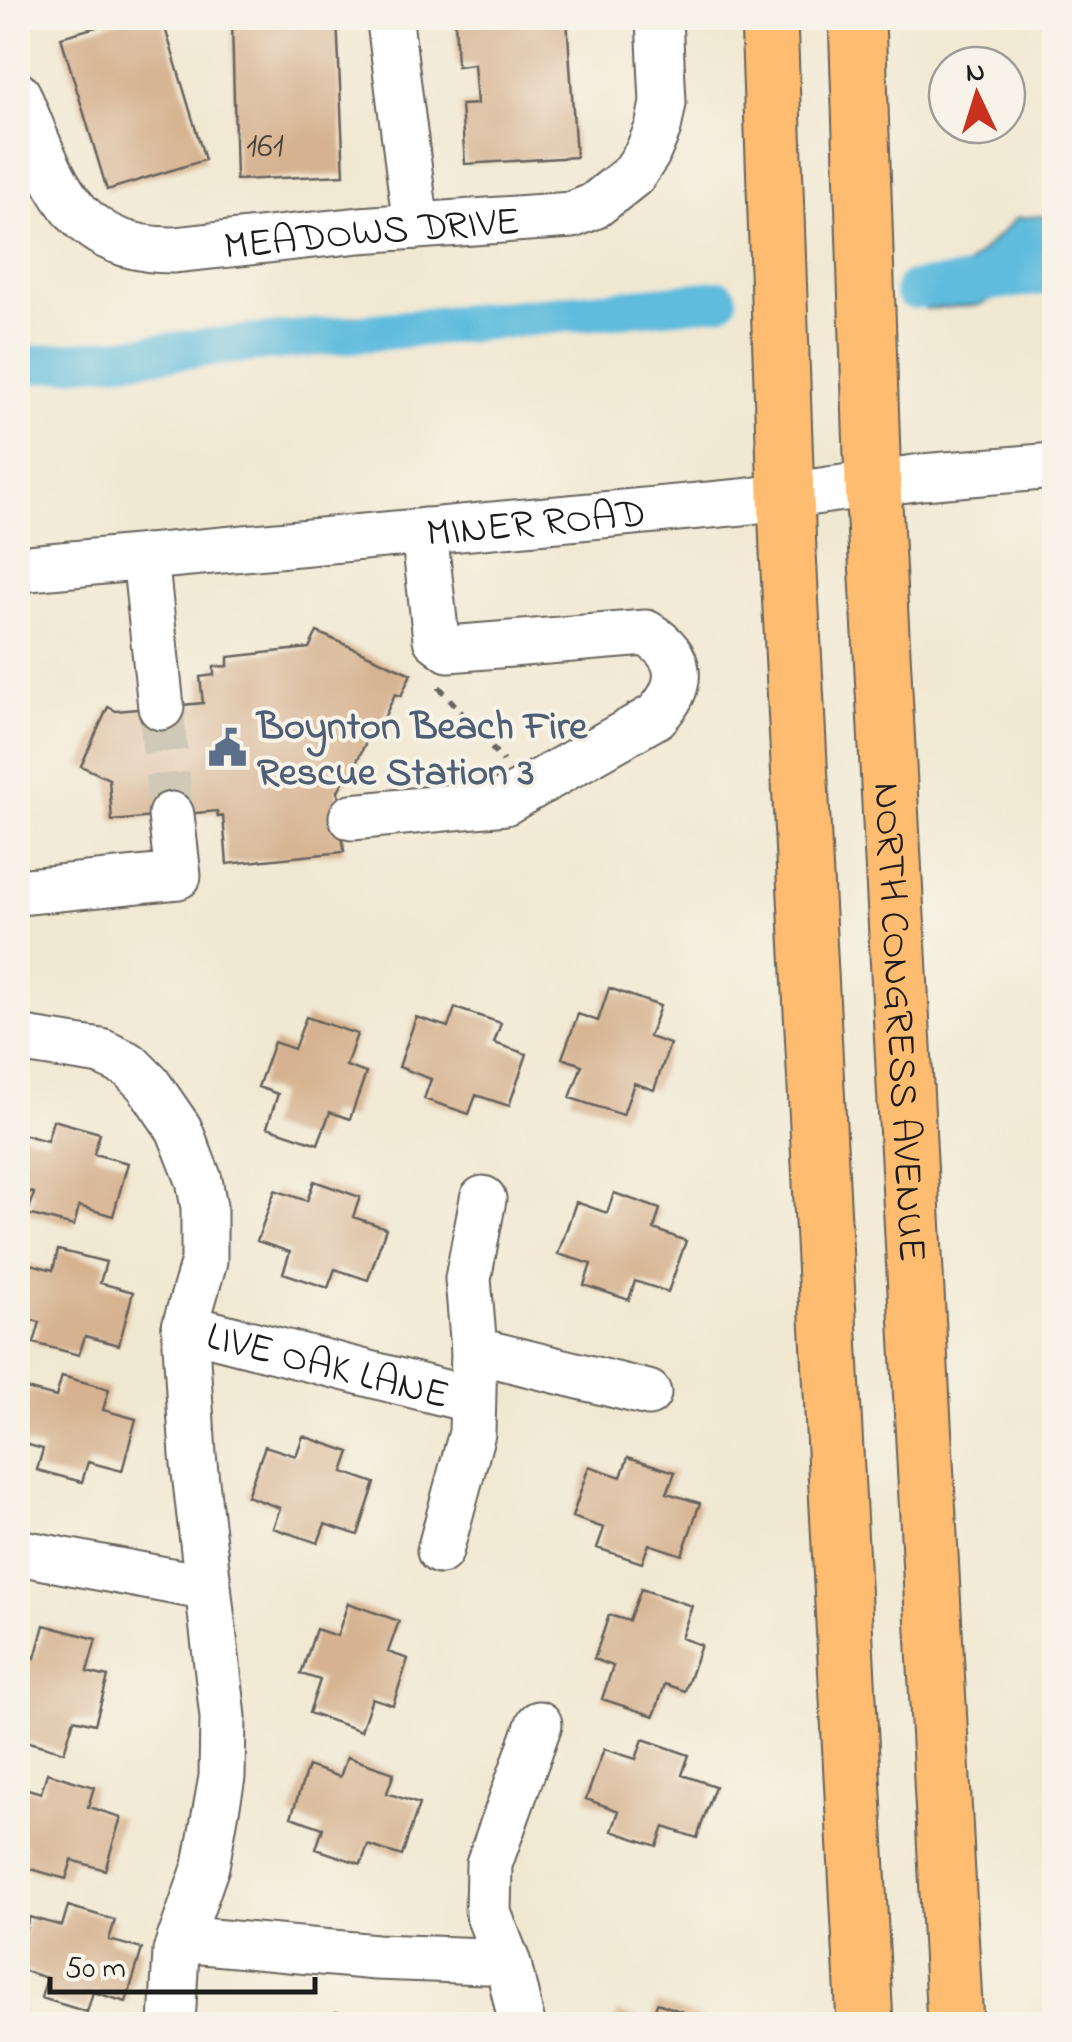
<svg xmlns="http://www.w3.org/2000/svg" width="1072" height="2042" font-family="'Indie Flower',sans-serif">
<rect width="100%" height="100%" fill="#f7f3e8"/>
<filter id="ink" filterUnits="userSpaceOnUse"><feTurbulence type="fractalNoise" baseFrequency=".01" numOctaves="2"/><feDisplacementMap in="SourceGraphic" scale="20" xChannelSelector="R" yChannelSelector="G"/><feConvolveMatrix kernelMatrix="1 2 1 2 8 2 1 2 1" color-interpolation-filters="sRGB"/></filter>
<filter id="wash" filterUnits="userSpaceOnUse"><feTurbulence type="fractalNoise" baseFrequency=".0048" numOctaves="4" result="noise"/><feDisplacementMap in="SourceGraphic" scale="40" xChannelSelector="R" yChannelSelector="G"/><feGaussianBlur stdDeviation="2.25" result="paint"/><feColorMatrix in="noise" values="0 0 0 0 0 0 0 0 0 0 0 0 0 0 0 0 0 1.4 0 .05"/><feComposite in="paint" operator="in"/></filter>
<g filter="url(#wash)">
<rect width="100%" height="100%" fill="#f1e8d2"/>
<!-- water -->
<path fill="#5fbcdd" stroke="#3e6c7c" stroke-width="2.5" d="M1054,215V285L1004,293L980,305L925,309L922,273L962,270L1017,218Z"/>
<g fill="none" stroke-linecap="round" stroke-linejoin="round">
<!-- canal -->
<path stroke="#5fbcdd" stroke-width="38" d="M913,290L1054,275
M18,366L719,299"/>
</g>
<g id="blocks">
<!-- building -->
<path fill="#d6b290" d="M128,18H162L205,160L107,190L61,37Z
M337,18L344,175L236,180L232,21Z
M455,18H567L576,157L465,164L461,105L477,104L474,64L457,66Z
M317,632L411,674L401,696L395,694L380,727L374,725L347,782L344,780L338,791L344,852L227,864L223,816L218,817L217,811L112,821L109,779L81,766L108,707L116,711L203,703L200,677L214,675V667L228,666V657L309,648Z
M609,988L660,1006L649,1037L670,1044L654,1090L634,1083L623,1115L570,1098L582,1065L562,1058L578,1014L598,1021Z
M455,1008L501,1023L494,1043L527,1054L509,1106L476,1095L469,1114L424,1099L431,1079L399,1067L416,1017L448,1027Z
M306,1017L357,1034L346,1066L366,1073L350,1119L330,1112L318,1144L267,1127L278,1094L258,1087L274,1042L294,1049Z
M53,1120L100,1133L94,1154L128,1163L113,1216L79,1206L74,1226L28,1214L34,1193L18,1189V1133L47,1141Z
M314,1181L360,1197L353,1217L386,1228L368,1280L335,1269L328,1288L283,1273L290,1252L257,1241L275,1190L307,1201Z
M614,1193L660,1209L654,1229L686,1241L668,1292L635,1281L629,1300L584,1285L591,1264L558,1254L576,1202L607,1213Z
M58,1250L106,1262L100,1283L133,1292L119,1345L85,1336L79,1355L34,1343L40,1322L18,1316V1272L20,1261L53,1270Z
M62,1376L109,1389L103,1410L136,1419L122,1471L88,1462L82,1482L37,1470L43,1449L18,1442V1409L23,1388L56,1397Z
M303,1436L350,1452L343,1472L375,1483L358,1535L325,1524L318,1543L273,1528L280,1508L247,1496L265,1446L296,1456Z
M628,1457L675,1472L667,1493L700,1503L682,1555L649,1544L642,1563L597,1548L604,1528L572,1517L589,1466L621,1477Z
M641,1589L692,1606L681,1638L701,1645L685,1691L665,1684L654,1716L602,1699L613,1666L594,1659L609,1615L629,1621Z
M348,1603L399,1621L388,1652L408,1659L393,1705L372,1698L361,1731L309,1713L320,1680L301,1674L316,1629L337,1636Z
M44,1625L96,1639L87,1672L108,1677L95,1724L74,1719L64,1752L18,1739L21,1703L18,1702V1653L35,1658Z
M643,1739L689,1755L682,1775L715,1786L697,1838L664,1827L657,1846L612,1831L619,1811L586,1799L604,1749L636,1759Z
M347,1757L394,1773L387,1793L419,1804L402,1856L368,1845L361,1864L316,1849L323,1828L291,1817L308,1766L340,1777Z
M47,1773L94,1787L88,1807L121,1817L105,1870L72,1860L66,1879L20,1866L26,1845L18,1843V1786L41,1793Z
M68,1906L115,1920L109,1940L142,1949L126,2002L93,1992L87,2012L41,1998L47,1978L18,1969V1957L29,1917L62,1926Z
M657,2003L703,2019L701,2024H614L618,2013L650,2023Z
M336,2012L371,2024H332Z"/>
</g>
</g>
<g filter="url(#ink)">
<use href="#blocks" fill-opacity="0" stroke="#67635c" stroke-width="2.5"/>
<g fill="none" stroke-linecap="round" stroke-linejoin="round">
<!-- minor-tunnel -->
<path stroke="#d1c9b7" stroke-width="45" stroke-dasharray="45 22" stroke-linecap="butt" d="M161,707L171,815"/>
<defs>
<g id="minor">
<path d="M390,22L416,226"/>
<path id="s1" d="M18,95C52,176 69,251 174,250L360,230L572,215L594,206L633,175L647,154L658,128L663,103L659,18"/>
<path d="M145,557L161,707"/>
<path id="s2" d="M18,569L742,502L922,477L1054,466"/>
<path d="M352,817L505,802L656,716C686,684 683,655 646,633L449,649L436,639L424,531"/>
<path d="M18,892L178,876L171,815"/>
<path d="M18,1039L101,1052L129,1065L148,1084L179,1129L199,1180L204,1207V1261L185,1327L193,1455L223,1717L222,1777L206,1866L176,1952L172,2024"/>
<path id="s3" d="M185,1327L472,1400"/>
<path d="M474,1350L648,1393"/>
<path d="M440,1551L472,1433L474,1350L468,1279L483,1199"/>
<path d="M18,1552L208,1588"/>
<path d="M180,1939L376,1957L486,1961L505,1958"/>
<path d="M522,2024L508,1964L488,1913L489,1864L539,1724"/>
</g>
<g id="major">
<path d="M769,18L788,552L865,2024"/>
<path id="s4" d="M857,18L873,484L955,2024"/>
</g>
</defs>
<!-- minor casing -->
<use href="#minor" stroke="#67635c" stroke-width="49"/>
<!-- major casing -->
<use href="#major" stroke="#67635c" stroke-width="59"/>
<!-- path -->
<path stroke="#67635c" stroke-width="6" stroke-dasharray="8 8" stroke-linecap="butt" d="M18,670L32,669
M439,687L503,761"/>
<!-- minor -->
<use href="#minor" stroke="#fff" stroke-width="45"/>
<!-- major -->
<use href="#major" stroke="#fdbc70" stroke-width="55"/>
</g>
</g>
<!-- icons -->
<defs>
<symbol id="civic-bare" viewBox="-9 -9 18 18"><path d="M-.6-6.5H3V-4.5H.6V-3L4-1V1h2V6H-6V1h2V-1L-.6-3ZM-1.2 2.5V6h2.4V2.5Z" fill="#5c6f8a" stroke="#f7f3e8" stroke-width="2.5" paint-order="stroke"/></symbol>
</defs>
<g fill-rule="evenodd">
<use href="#civic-bare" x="200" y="720" width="55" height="55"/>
</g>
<g text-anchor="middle" stroke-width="8" stroke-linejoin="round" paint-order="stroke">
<!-- number labels -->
<g font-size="35" fill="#4a4239">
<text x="265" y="156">161</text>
</g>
<!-- street labels -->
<g font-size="40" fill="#1c1c1c" stroke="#f7f3e8">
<text dy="14" stroke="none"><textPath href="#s1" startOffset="438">MEADOWS DRIVE</textPath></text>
<text dy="14" stroke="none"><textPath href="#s2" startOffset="520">MINER ROAD</textPath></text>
<text dy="14" stroke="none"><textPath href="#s4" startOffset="1005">NORTH CONGRESS AVENUE</textPath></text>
<text dy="14" stroke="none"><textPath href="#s3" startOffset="148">LIVE OAK LANE</textPath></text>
</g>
<!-- service labels -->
<g font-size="40" font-weight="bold" fill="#4e5e75" stroke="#f7f3e8" text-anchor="start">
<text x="257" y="738">Boynton Beach Fire<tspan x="257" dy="46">Rescue Station 3</tspan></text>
</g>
</g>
<!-- margin -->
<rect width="1072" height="2042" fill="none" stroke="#f7f3e8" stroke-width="60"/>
<!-- north arrow -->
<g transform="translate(977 95) rotate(356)"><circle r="48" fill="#f7f3e8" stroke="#9f9d96" stroke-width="2.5"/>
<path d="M0-8L18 38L0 25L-18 38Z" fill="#c8321e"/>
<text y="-15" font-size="28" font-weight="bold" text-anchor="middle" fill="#1c1c1c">N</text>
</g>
<!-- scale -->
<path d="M50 1977v15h265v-15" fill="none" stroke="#1c1c1c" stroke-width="5"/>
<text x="65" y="1977" font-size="30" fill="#1c1c1c" stroke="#f7f3e8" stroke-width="8" paint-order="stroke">50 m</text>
</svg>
